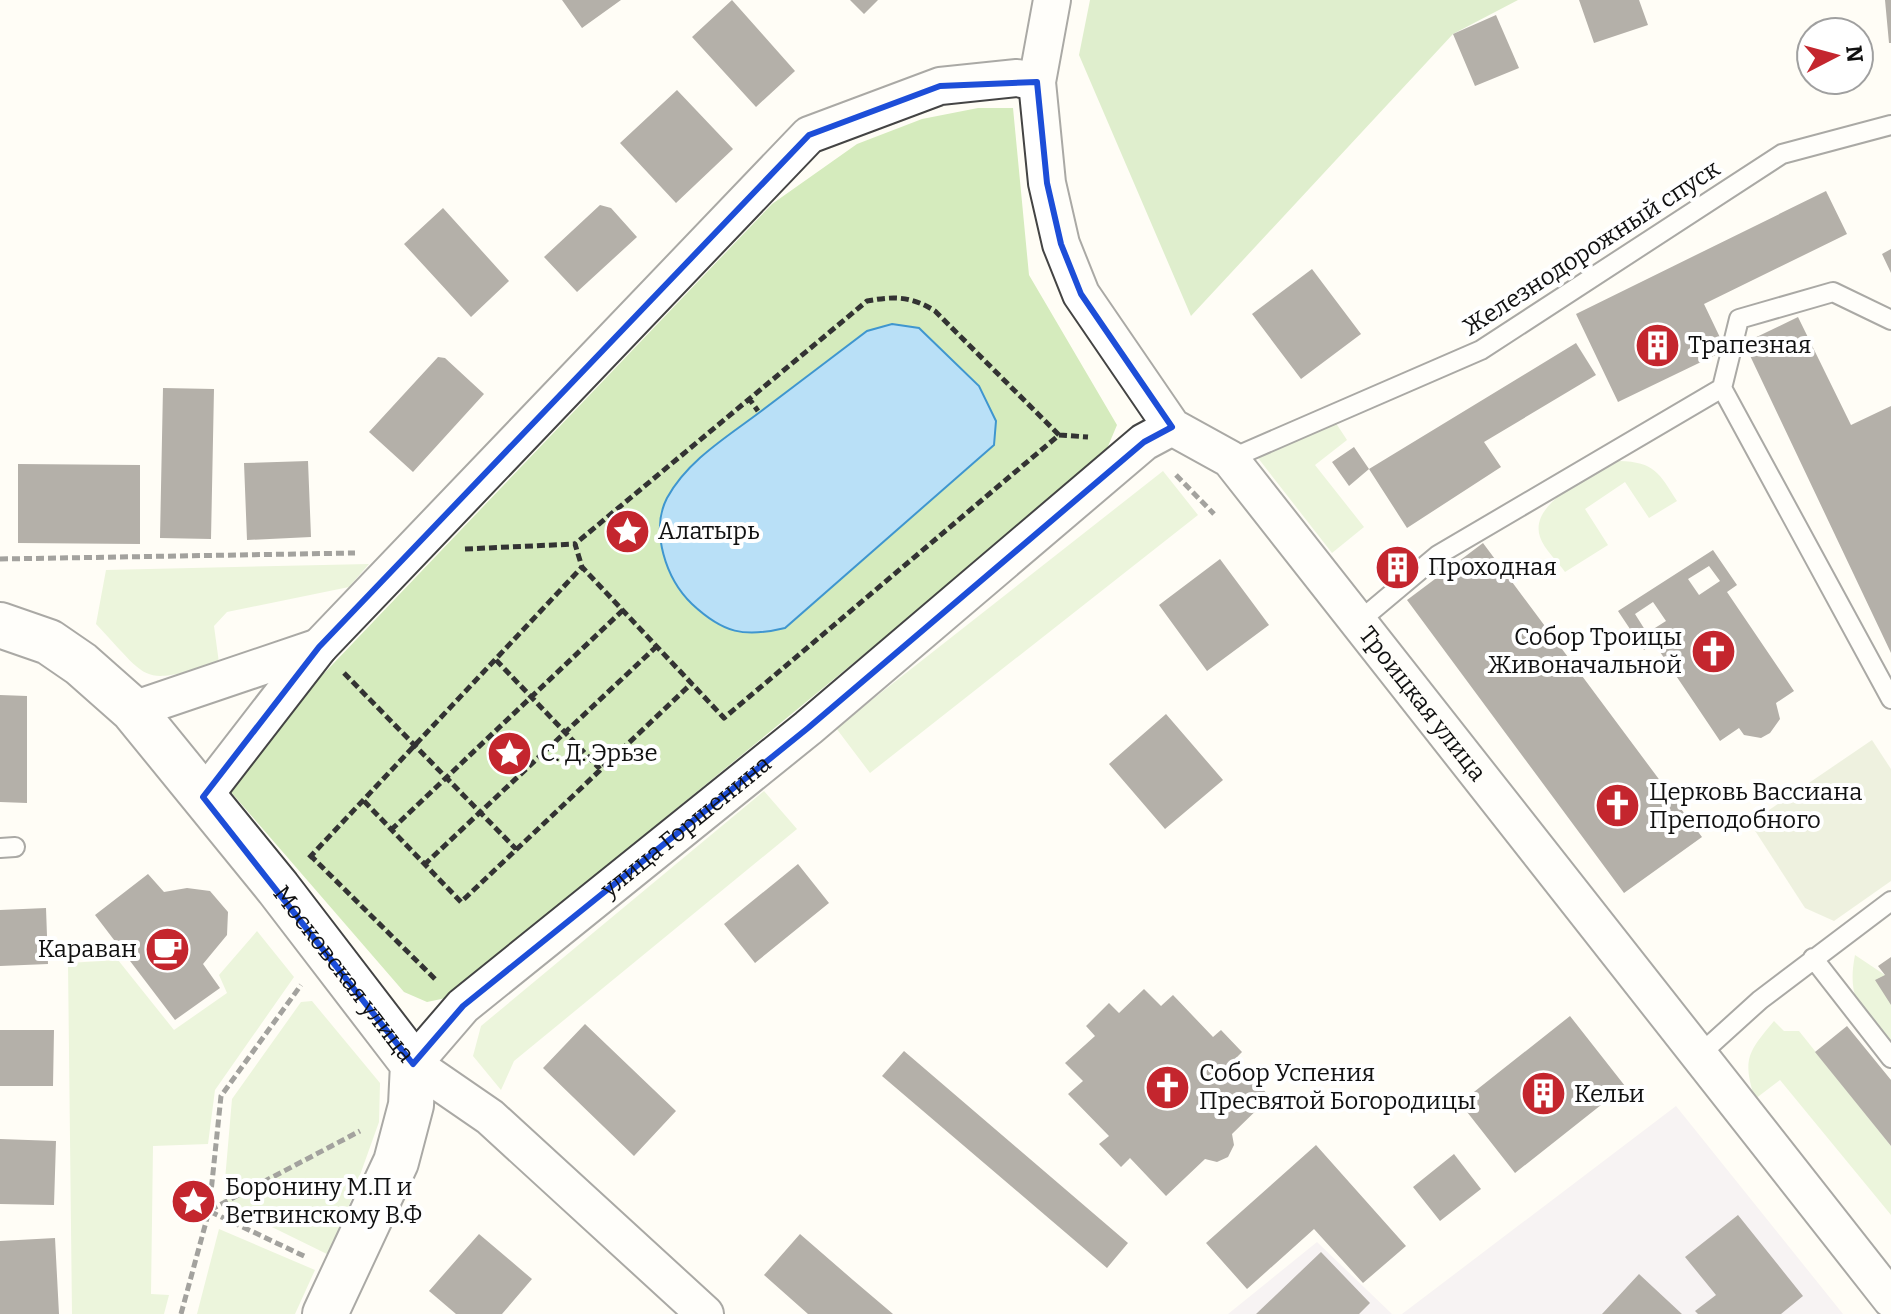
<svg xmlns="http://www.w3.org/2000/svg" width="1891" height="1314" font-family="Bitter,serif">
<rect width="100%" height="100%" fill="#fffdf5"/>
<!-- industrial -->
<path fill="#eee6ef" d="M1676,1106L1843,1314H1402Z
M1317,1242L1392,1314H1228Z"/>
<!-- green -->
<path fill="#d5ebbd" d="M978,108H1013L1029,275L1117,425L1103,458L446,998L427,1002L404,992L230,791L269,731L772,204L857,144L922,119Z
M1328,411L1347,440L1315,465L1364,527L1332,553L1251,449Z
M1619,461C1655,462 1659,473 1677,501L1649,518L1625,482L1585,509L1608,545L1565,572C1558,562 1544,549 1540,537C1528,501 1595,475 1619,461Z
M1163,471L1198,515L870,773L836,728Z
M369,564L349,587L227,612L214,626L219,663C139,685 152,683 96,624L106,570Z
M764,791L797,829L514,1061L501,1090L473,1056L481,1026Z
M257,931L294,977L215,1090L208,1144L153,1146L151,1294L169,1295L164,1314H72L68,963L118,960L174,1030L227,993L219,975Z
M1855,955L1885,975L1891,1005V1050C1863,1016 1846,1000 1855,955Z
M312,1001L380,1083L379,1122L331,1256L223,1203L232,1099L301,1002Z
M1774,1021L1784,1031H1799L1891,1146V1215L1780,1080L1755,1099C1742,1059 1748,1052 1774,1021Z
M219,1229L315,1270L295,1314H197Z"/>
<!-- forest -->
<path fill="#b9dc9c" d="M1090,0H1518L1453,34L1191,316L1079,55Z"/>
<!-- cemetery -->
<path fill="#d9e3c4" d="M1872,740L1891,769V881L1834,921L1805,908L1750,823Z"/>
<!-- water -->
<path fill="#b9e0f7" stroke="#3f96cf" stroke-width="2" d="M892,324L919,328L979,386L996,421L994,445L785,628C744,638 723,633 692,604C666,579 650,531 667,498C688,460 727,437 760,412C796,385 831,358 867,331Z"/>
<!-- building -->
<path fill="#5a524d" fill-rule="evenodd" d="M562,0H621L582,28Z
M732,0L795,71L756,107L692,37Z
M850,0H878L864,14Z
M1579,0H1639L1648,25L1594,43Z
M1885,0H1891V43H1889Z
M1496,15L1519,68L1475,86L1453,34Z
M677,90L733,149L676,203L620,143Z
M1826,191L1847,234L1704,304L1726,350L1618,402L1576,314Z
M600,205L611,208L637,237L577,292L544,257Z
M443,208L509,281L471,317L404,244Z
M1891,249V273L1882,254Z
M1312,269L1361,334L1301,379L1252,314Z
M1798,317L1851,425L1891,406V653L1744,343Z
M1576,343L1596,375L1484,442L1501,467L1407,528L1369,469L1349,486L1332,462L1354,447L1369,469Z
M438,357L445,358L484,394L413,472L369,432Z
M163,388L214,389L211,539L160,538Z
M308,461L311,537L247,540L244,463Z
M18,464L140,465V544L18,543Z
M1483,543L1702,837L1624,893L1407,600Z
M1713,550L1737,585L1727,592L1794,691L1776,703L1780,719L1770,733L1761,738L1744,735L1739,728L1720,741L1654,643L1644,650L1618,611ZM1709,566L1720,581L1699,595L1688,579ZM1653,602L1666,621L1647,633L1635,614Z
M1400,554L1410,570L1395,580L1385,565Z
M1220,559L1269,625L1207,671L1159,605Z
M0,695L27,696V803L0,802Z
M1166,714L1223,780L1165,829L1109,764Z
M798,864L829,903L755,963L724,924Z
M148,874L164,892L187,888L210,891L228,912L227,935L203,964L220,988L175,1020L95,915Z
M46,908L48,964L0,966V910Z
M1891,957V1005L1875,980L1885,975L1878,966Z
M1144,989L1161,1006L1173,995L1213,1037L1221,1030L1242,1052L1235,1059L1270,1097L1232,1134L1234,1145L1228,1157L1217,1162L1205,1159L1166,1196L1130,1158L1121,1167L1099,1144L1109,1136L1068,1094L1083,1081L1065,1063L1095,1036L1086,1026L1109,1003L1119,1013Z
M1570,1016L1625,1086L1515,1173L1460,1103Z
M585,1024L676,1111L634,1156L543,1068Z
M1847,1026L1891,1080V1146L1815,1052Z
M0,1030H54L53,1086H0Z
M904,1051L1128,1243L1107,1268L882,1076Z
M0,1139L56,1141L54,1205L0,1204Z
M1316,1145L1406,1246L1363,1283L1314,1229L1247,1289L1206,1243Z
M1454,1154L1481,1189L1440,1221L1413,1187Z
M1738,1215L1803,1296L1781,1314H1698L1695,1311L1716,1295L1685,1257Z
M479,1234L532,1279L502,1314H456L429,1291Z
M800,1234L853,1280L893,1314H808L764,1275Z
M55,1238L59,1314H0V1241Z
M1321,1252L1370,1303L1359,1314H1256Z
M1639,1274L1682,1314H1602Z"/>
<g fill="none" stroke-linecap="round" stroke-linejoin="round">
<defs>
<path id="service" d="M1722,388L1891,699
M1230,459L1481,350L1782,154L1891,125
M1357,623L1438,555L1722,388L1739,319L1833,292L1891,320
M0,848L15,847
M1813,958L1891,1058
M1697,1057L1760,1000L1891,901"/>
<g id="minor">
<path id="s1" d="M1052,0L1037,82L1047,183L1061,244L1081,294L1172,427L1230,459L1891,1299"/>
<path d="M133,710L319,647"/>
<path d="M203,797L319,647L809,135L940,86L1017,78L1037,82"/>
<path id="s2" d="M705,1314L490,1117L413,1064L463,1006L808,728L1144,442L1172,427"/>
</g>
<g id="tertiary">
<path id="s3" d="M0,625L49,642L81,664L133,710L278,888L413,1064L411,1105L396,1162L325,1314"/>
</g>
</defs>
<!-- service casing -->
<use href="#service" stroke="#444" stroke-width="22"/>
<!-- minor casing -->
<use href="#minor" stroke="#444" stroke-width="40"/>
<!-- tertiary casing -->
<use href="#tertiary" stroke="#444" stroke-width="48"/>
<!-- path -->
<path stroke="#333" stroke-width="5" stroke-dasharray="8 4" stroke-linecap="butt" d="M748,397L758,411
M1059,435L1088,437
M1176,475L1214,514
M465,549L575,544L582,567L724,718L1059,435L935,311C911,296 894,296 867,301L575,544
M0,559L355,553
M496,660L600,769
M344,673L516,849
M364,801L461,902L692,683
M391,830L623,610
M310,855L436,980
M309,858L582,567
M424,865L657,646
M210,1210L360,1131
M209,1211L221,1096L301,985
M181,1314L209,1211L306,1257"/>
<!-- service -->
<use href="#service" stroke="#fff" stroke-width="18"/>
<!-- minor -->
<use href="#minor" stroke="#fff" stroke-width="36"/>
<!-- tertiary -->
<use href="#tertiary" stroke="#fff" stroke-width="44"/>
</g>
<!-- marked area -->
<path d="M0 0H1891V1314H0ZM1037,82L1047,183L1061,244L1081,294L1172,427L1144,442L808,728L463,1006L413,1064L203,797L319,647L809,135L940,86Z" fill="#fffdf5" fill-opacity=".55" fill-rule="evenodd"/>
<path fill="none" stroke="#1d4ed8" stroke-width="6" stroke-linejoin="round" d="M1037,82L1047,183L1061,244L1081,294L1172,427L1144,442L808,728L463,1006L413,1064L203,797L319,647L809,135L940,86Z"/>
<!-- icons -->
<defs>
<symbol id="building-disc" viewBox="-11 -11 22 22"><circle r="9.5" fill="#c4262e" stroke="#fff"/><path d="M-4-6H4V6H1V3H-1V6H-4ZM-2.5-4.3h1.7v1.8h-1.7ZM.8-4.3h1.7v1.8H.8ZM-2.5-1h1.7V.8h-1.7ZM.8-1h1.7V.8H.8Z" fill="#fff"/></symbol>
<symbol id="sight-disc" viewBox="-11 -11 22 22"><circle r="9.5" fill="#c4262e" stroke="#fff"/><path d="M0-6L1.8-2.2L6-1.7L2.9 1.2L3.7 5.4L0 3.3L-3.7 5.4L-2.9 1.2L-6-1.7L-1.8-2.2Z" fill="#fff"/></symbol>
<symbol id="church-disc" viewBox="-11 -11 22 22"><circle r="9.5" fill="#c4262e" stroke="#fff"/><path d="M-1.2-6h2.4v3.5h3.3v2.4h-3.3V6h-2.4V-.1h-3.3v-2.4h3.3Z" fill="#fff"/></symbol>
<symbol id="cafe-disc" viewBox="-11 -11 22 22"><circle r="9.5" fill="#c4262e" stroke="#fff"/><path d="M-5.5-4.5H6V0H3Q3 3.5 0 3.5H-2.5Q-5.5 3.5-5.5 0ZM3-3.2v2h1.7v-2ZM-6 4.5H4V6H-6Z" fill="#fff"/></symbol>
</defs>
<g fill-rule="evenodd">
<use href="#building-disc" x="1632" y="320" width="51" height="51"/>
<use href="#sight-disc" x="602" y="506" width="51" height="51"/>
<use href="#building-disc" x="1372" y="542" width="51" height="51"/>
<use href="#church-disc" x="1688" y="626" width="51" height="51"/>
<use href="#sight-disc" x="484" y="728" width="51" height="51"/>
<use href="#church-disc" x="1592" y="780" width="51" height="51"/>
<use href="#cafe-disc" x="142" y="924" width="51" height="51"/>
<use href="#church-disc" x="1142" y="1062" width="51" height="51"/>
<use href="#building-disc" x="1518" y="1068" width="51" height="51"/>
<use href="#sight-disc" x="168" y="1176" width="51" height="51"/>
</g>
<g text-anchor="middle" stroke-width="8" stroke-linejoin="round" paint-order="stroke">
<!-- street labels -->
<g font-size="24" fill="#111" stroke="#fff">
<text transform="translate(1591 248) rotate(-33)" y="8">Железнодорожный спуск</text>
<text dy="8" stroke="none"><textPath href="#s1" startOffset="840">Троицкая улица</textPath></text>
<text dy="8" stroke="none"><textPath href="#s2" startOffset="748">улица Горшенина</textPath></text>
<text dy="8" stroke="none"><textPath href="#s3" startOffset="498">Московская улица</textPath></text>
</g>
<!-- poi labels -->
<g font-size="24" fill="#111" stroke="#fff" text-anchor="start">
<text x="1688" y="353">Трапезная</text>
<text x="658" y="539">Алатырь</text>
<text x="1428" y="575">Проходная</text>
<text x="1682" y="645" text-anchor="end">Собор Троицы<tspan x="1682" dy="28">Живоначальной</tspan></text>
<text x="540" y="761">С. Д. Эрьзе</text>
<text x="1649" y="800">Церковь Вассиана<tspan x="1649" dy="28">Преподобного</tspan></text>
<text x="137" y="957" text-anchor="end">Караван</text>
<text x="1199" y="1081">Собор Успения<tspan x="1199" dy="28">Пресвятой Богородицы</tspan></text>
<text x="1574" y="1102">Кельи</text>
<text x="225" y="1195">Боронину М.П и<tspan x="225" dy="28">Ветвинскому В.Ф</tspan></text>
</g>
</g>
<!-- north arrow -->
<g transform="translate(1835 56) rotate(84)"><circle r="38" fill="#ffffff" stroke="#a0a0a0" stroke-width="2"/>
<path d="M0-6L14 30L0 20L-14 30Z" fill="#c4262e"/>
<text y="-12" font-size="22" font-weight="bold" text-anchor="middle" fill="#111111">N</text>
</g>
</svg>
